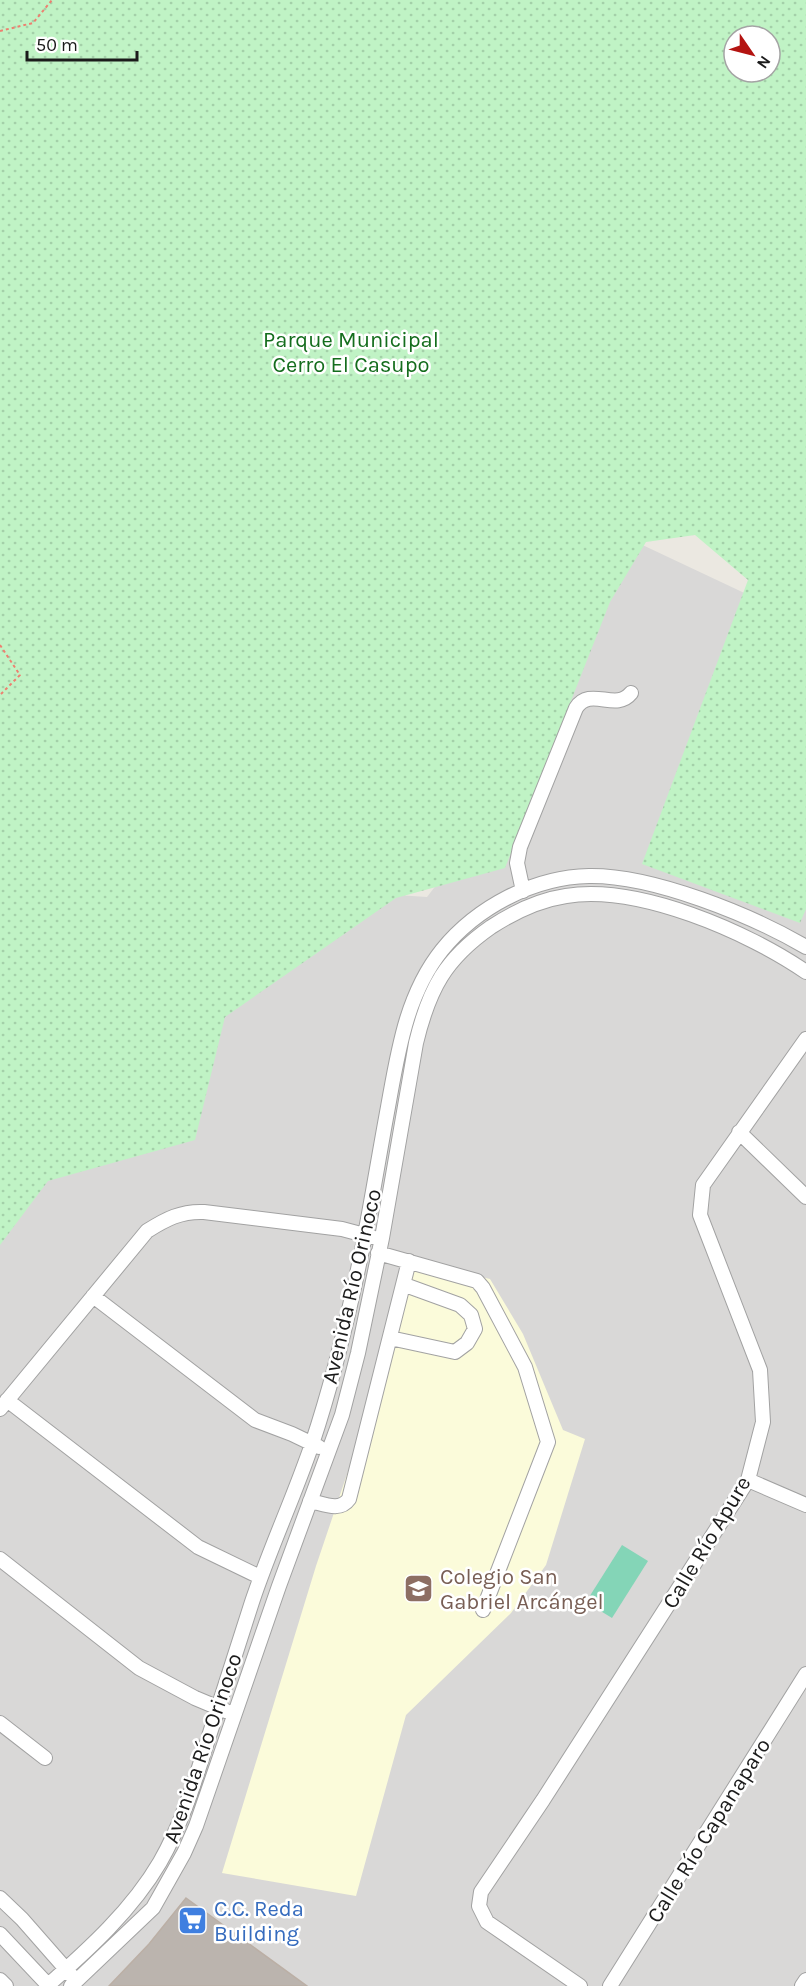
<svg xmlns="http://www.w3.org/2000/svg" width="806" height="1986" font-family="Karla,sans-serif">
<defs>
<pattern id="park-dots" width="8" height="8" patternUnits="userSpaceOnUse" patternTransform="scale(1.5)"><rect width="8" height="8" fill="#c0f3c5"/><path d="M2 2h.1M6 6h.1" fill="none" stroke="#a4d0a9" stroke-width="1.8" stroke-linecap="round"/></pattern>
</defs>
<rect width="100%" height="100%" fill="#ebe8e1"/>
<!-- residential -->
<path fill="#d9d8d7" d="M634,541L806,622V1986H0V1181L321,890L427,897L475,835Z"/>
<!-- education -->
<path fill="#fbfbda" d="M404,1258L490,1279L523,1334L563,1430L585,1439L546,1565L511,1613L406,1715L356,1896L222,1873L316,1566L368,1412Z"/>
<!-- park -->
<path fill="url(#park-dots)" fill-rule="evenodd" d="M0,0H806V909L800,923L642,864L748,580L695,535L646,542L610,602L505,868L396,898L225,1017L195,1140L48,1181L0,1245ZM734,36H770V72H734Z"/>
<!-- pitch -->
<path fill="#84d5b7" d="M622,1545L648,1561L612,1618L586,1602Z"/>
<!-- building -->
<path fill="#bbb4ae" stroke="#bbafa5" stroke-width="1.5" d="M186,1898L307,1986H109L149,1944Z"/>
<g fill="none" stroke-linecap="round" stroke-linejoin="round">
<defs>
<path id="minor" d="M523,891L517,863L520,847L576,708C590,686 616,712 631,693
M739,1132L806,1197
M378,1253L477,1281L483,1288L525,1367L548,1442L483,1610
M93,1296L255,1420L292,1434L319,1447
M390,1338L455,1352L467,1343L475,1329L471,1315L460,1305L405,1285
M7,1400L198,1547L260,1577
M0,1409L147,1231C166,1219 181,1211 204,1212L342,1229L372,1237
M748,1480L806,1505
M310,1501C324,1504 340,1512 349,1499L409,1261
M0,1559L139,1668L195,1698L226,1711
M0,1723L45,1758
M0,1898L22,1919L72,1976
M0,1934L49,1986
M0,1980L6,1986
M47,1986C89,1949 132,1910 160,1862C183,1822 196,1777 210,1733C224,1689 238,1645 252,1602C270,1548 294,1497 312,1444C335,1375 351,1306 365,1235C373,1193 380,1150 388,1107C398,1052 406,995 442,950C477,907 534,877 589,876C653,875 751,915 806,947
M71,1986L153,1908L184,1853L196,1826L279,1586L342,1415L358,1353L382,1238L416,1043C429,989 445,959 491,927C514,912 539,900 566,896C638,884 748,932 806,972
M580,1986L487,1922L479,1906L481,1892L543,1800L748,1480L763,1422L760,1370L700,1215L703,1185L806,1039
M610,1986L806,1674
M802,1986L806,1980"/>
</defs>
<!-- minor casing -->
<use href="#minor" stroke="#a2a2a2" stroke-width="16"/>
<!-- path -->
<path stroke="#ed8070" stroke-width="2" stroke-dasharray="3 3" stroke-linecap="butt" d="M0,31L33,23L52,0
M0,645L20,675L0,695"/>
<!-- minor -->
<use href="#minor" stroke="#fff" stroke-width="14"/>
</g>
<!-- icons -->
<defs>
<symbol id="school-square" viewBox="-11 -11 22 22"><rect x="-9" y="-9" width="18" height="18" rx="4" fill="#8d6e63" stroke="#fff"/><path d="M0-5L7-2L0 1L-7-2ZM-4 1L0 2.5L4 1V4Q0 6-4 4Z" fill="#fff"/></symbol>
<symbol id="supermarket-square" viewBox="-11 -11 22 22"><rect x="-9" y="-9" width="18" height="18" rx="4" fill="#3f7fe0" stroke="#fff"/><path d="M-6-5.5h2.5l.6 2H6L4.5 2H-2.5L-4.4-4H-6ZM-1.5 3.2a1.3 1.3 0 1 0 .1 0ZM3 3.2a1.3 1.3 0 1 0 .1 0Z" fill="#fff"/></symbol>
</defs>
<g fill-rule="evenodd">
<use href="#school-square" x="402" y="1572" width="33" height="33"/>
<use href="#supermarket-square" x="176" y="1904" width="33" height="33"/>
</g>
<g text-anchor="middle" stroke-width="5" stroke-linejoin="round" paint-order="stroke">
<!-- park labels -->
<g font-size="22" fill="#146d1d" stroke="#fff">
<text x="351" y="347">Parque Municipal<tspan x="351" dy="25">Cerro El Casupo</tspan></text>
</g>
<!-- street labels -->
<g font-size="22" fill="#1b1b1b" stroke="#fff">
<text transform="translate(351 1286) rotate(-77)" y="8">Avenida Río Orinoco</text>
<text transform="translate(706 1542) rotate(-59)" y="8">Calle Río Apure</text>
<text transform="translate(202 1748) rotate(-71)" y="8">Avenida Río Orinoco</text>
<text transform="translate(708 1830) rotate(-58)" y="8">Calle Río Capanaparo</text>
</g>
<!-- education labels -->
<g font-size="22" fill="#785e54" stroke="#fff" text-anchor="start">
<text x="440" y="1584">Colegio San<tspan x="440" dy="25">Gabriel Arcángel</tspan></text>
</g>
<!-- shop labels -->
<g font-size="22" fill="#366cbe" stroke="#fff" text-anchor="start">
<text x="214" y="1916">C.C. Reda<tspan x="214" dy="25">Building</tspan></text>
</g>
</g>
<!-- north arrow -->
<g transform="translate(752 54) rotate(125)"><circle r="28" fill="#ffffff" stroke="#a4a4a4" stroke-width="1.5"/>
<path d="M0-4.5L10 22L0 15L-10 22Z" fill="#b41411"/>
<text y="-9" font-size="16" font-weight="bold" text-anchor="middle" fill="#1b1b1b">N</text>
</g>
<!-- scale -->
<path d="M27 51v9h110v-9" fill="none" stroke="#1b1b1b" stroke-width="3"/>
<text x="36" y="51" font-size="18" fill="#1b1b1b" stroke="#ffffff" stroke-width="4.5" paint-order="stroke">50 m</text>
</svg>
